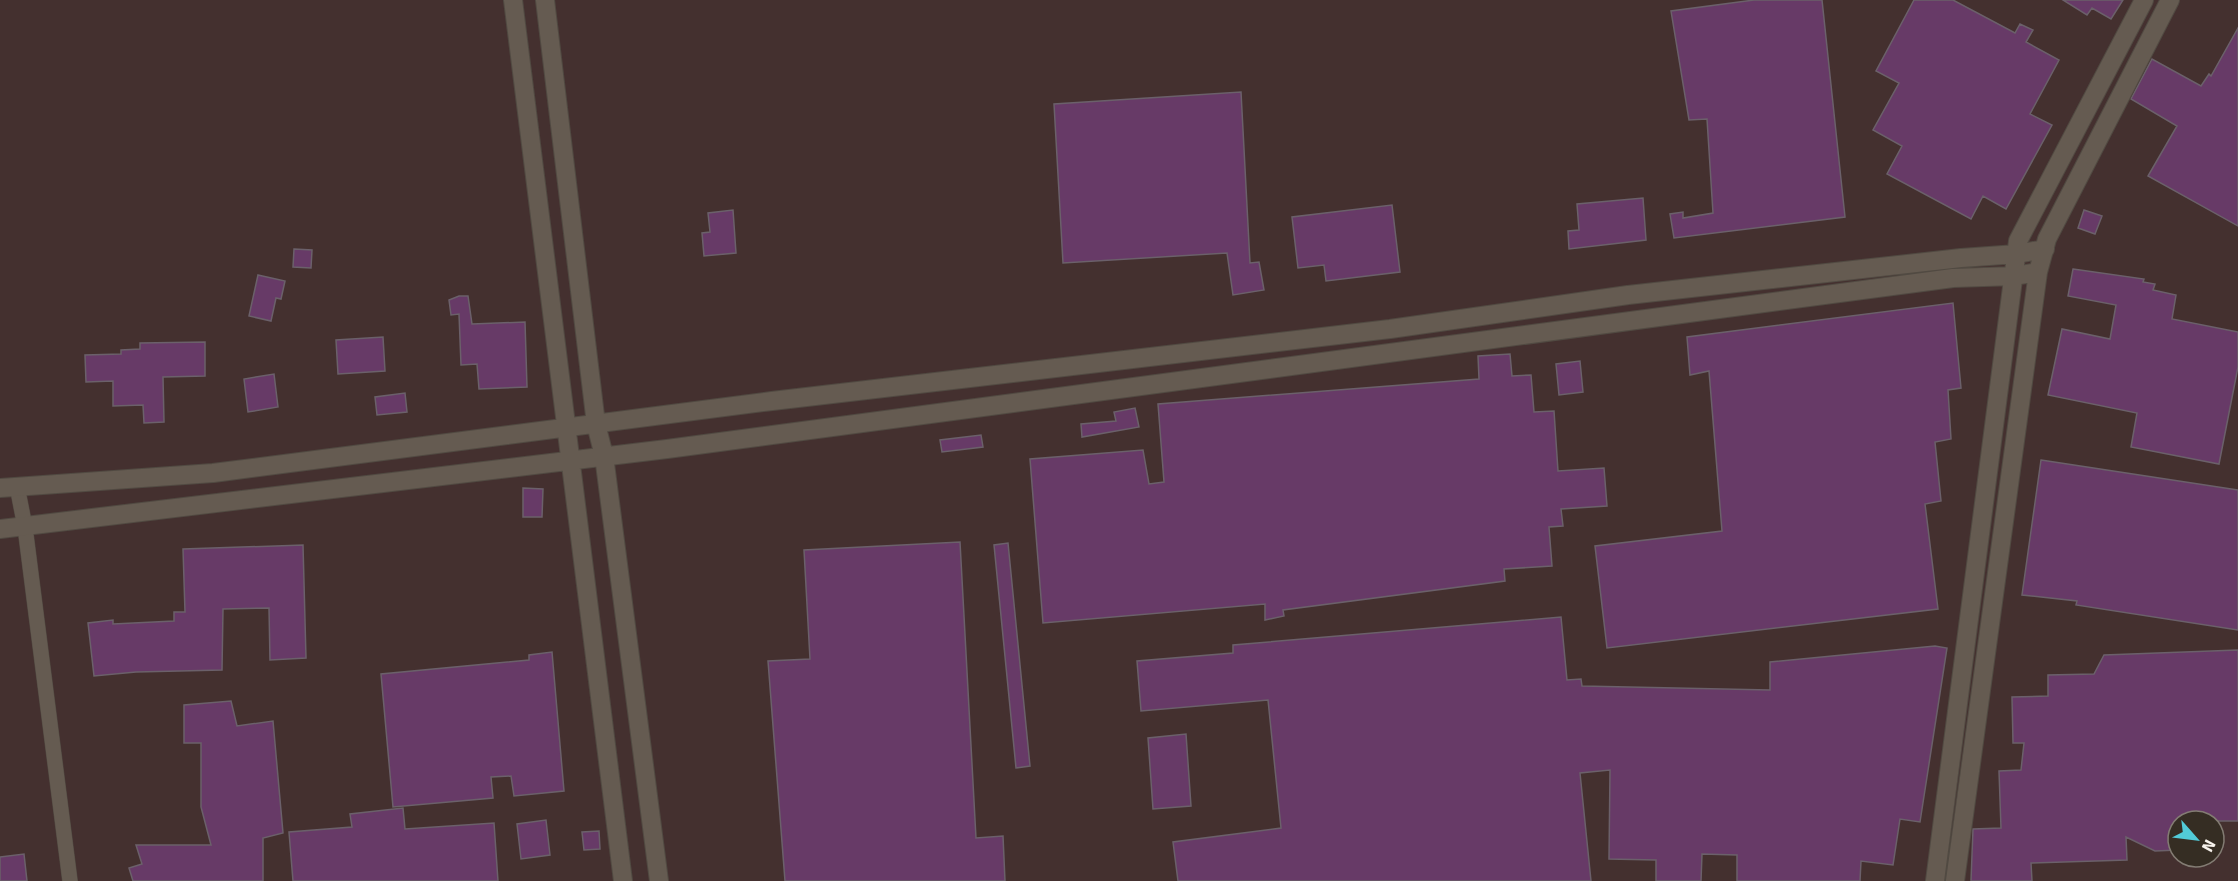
<svg xmlns="http://www.w3.org/2000/svg" width="2238" height="881" font-family="Signika,sans-serif">
<rect width="100%" height="100%" fill="#352d23"/>
<!-- industrial -->
<path fill="#44302f" fill-rule="evenodd" d="M0,0H2238V881H0ZM2178,821H2214V857H2178Z"/>
<!-- building -->
<path fill="#673a67" stroke="#6b606a" stroke-width="1.5" d="M1754,0H1822L1845,217L1674,238L1670,214L1683,212V218L1713,213L1707,119L1689,120L1671,11Z
M1914,0H1953L2015,33L2020,24L2033,30L2026,42L2059,60L2030,114L2052,125L2006,209L1983,196L1971,219L1887,174L1902,146L1873,130L1899,83L1876,71Z
M2063,0H2123L2111,19L2092,8L2087,15Z
M2238,28V226L2148,176L2177,126L2131,99L2152,59L2201,86L2209,74L2211,76Z
M1241,92L1250,263L1259,262L1264,290L1233,295L1227,253L1063,263L1054,104Z
M1643,198L1646,240L1569,249L1568,231L1579,230L1577,204Z
M1392,205L1400,272L1326,281L1324,265L1298,268L1292,217Z
M733,210L736,253L704,256L702,233L710,232L708,213Z
M2084,210L2102,216L2095,234L2078,228Z
M294,249L312,250L311,268L293,267Z
M2073,269L2144,279L2143,282L2155,284L2153,290L2176,295L2172,319L2238,332V367L2219,464L2131,447L2137,413L2048,395L2062,329L2110,339L2116,305L2068,296Z
M258,275L285,281L281,299L276,298L271,321L249,316Z
M459,296H468L472,324L525,322L527,387L479,389L477,364L461,365L459,314L451,315L449,300Z
M1953,303L1961,388L1948,390L1951,439L1935,442L1941,501L1925,504L1938,609L1607,648L1595,546L1722,531L1709,371L1690,375L1687,337Z
M383,337L385,371L338,374L336,340Z
M205,342V376L163,377L164,422L144,423L143,405L113,406V381L86,382L85,355L121,354V350L140,349V343Z
M1510,354L1512,376L1531,375L1534,412L1554,411L1558,471L1604,468L1607,506L1561,509L1563,526L1549,527L1552,566L1504,569L1505,581L1283,610L1284,616L1265,620V604L1043,623L1030,459L1143,450L1149,484L1164,482L1158,404L1479,379L1478,356Z
M1580,361L1583,392L1559,395L1556,364Z
M274,374L278,407L248,412L244,379Z
M405,393L407,412L377,415L375,397Z
M1135,408L1139,427L1082,437L1081,424L1116,421L1114,412Z
M981,435L983,447L942,452L940,440Z
M2041,460L2238,490V630L2076,605L2077,601L2022,595Z
M523,488L543,489L542,517H523Z
M960,542L976,838L1003,836L1005,881H785L768,661L810,659L804,550Z
M1008,543L1030,766L1016,768L994,545Z
M303,545L306,658L270,660L269,608L223,609L222,670L136,672L94,676L88,623L113,620V624L174,621V612H185L183,549Z
M1561,617L1567,680L1581,679L1582,686L1770,690V662L1935,646L1947,648L1920,822L1900,819L1893,865L1861,861L1860,881H1737V855L1702,854L1701,881H1656V860L1609,859L1610,770L1580,773L1591,881H1178L1173,842L1281,828L1268,700L1141,711L1137,661L1233,653V645Z
M2238,650V821H2178V850L2155,851L2126,837L2127,860L2031,863L2032,881H1971L1973,829L2001,828L1999,771L2021,770L2024,743H2013L2012,697L2048,696V675L2094,674L2104,655Z
M552,652L564,791L514,796L511,776L491,777L493,798L393,807L381,674L529,660V655Z
M231,701L237,726L273,721L283,833L263,838V881H133L129,868L142,864L136,845H211L201,807V743H184V705Z
M1186,734L1191,806L1153,809L1148,738Z
M403,808L405,829L494,823L498,881H293L289,832L352,827L350,814Z
M546,820L550,855L521,859L517,824Z
M599,831L600,849L584,850L582,832Z
M24,854L27,881H0V857Z"/>
<g fill="none" stroke-linecap="round" stroke-linejoin="round">
<defs>
<path id="street" d="M17,486L25,527L70,881"/>
<path id="secondary" d="M513,0L623,881
M545,0L596,424L604,456L659,881
M0,488L213,473L772,401L1390,329L1628,295L1961,258L2017,254L2045,249
M0,529L667,449L1953,278L2015,276L2038,272
M1935,881L2018,241L2144,0
M1955,881L2038,272L2047,239L2170,0"/>
</defs>
<!-- street casing -->
<use href="#street" stroke="#514a42" stroke-width="16"/>
<!-- secondary casing -->
<use href="#secondary" stroke="#514a42" stroke-width="20"/>
<!-- street -->
<use href="#street" stroke="#655b51" stroke-width="15"/>
<!-- secondary -->
<use href="#secondary" stroke="#655b51" stroke-width="18"/>
</g>
<!-- north arrow -->
<g transform="translate(2196 839) rotate(118)"><circle r="28" fill="#352d23" stroke="#837c73" stroke-width="1.5"/>
<path d="M0-4.5L10 22L0 15L-10 22Z" fill="#52cbd8"/>
<text y="-9" font-size="16" font-weight="bold" text-anchor="middle" fill="#f7f2ec">N</text>
</g>
</svg>
